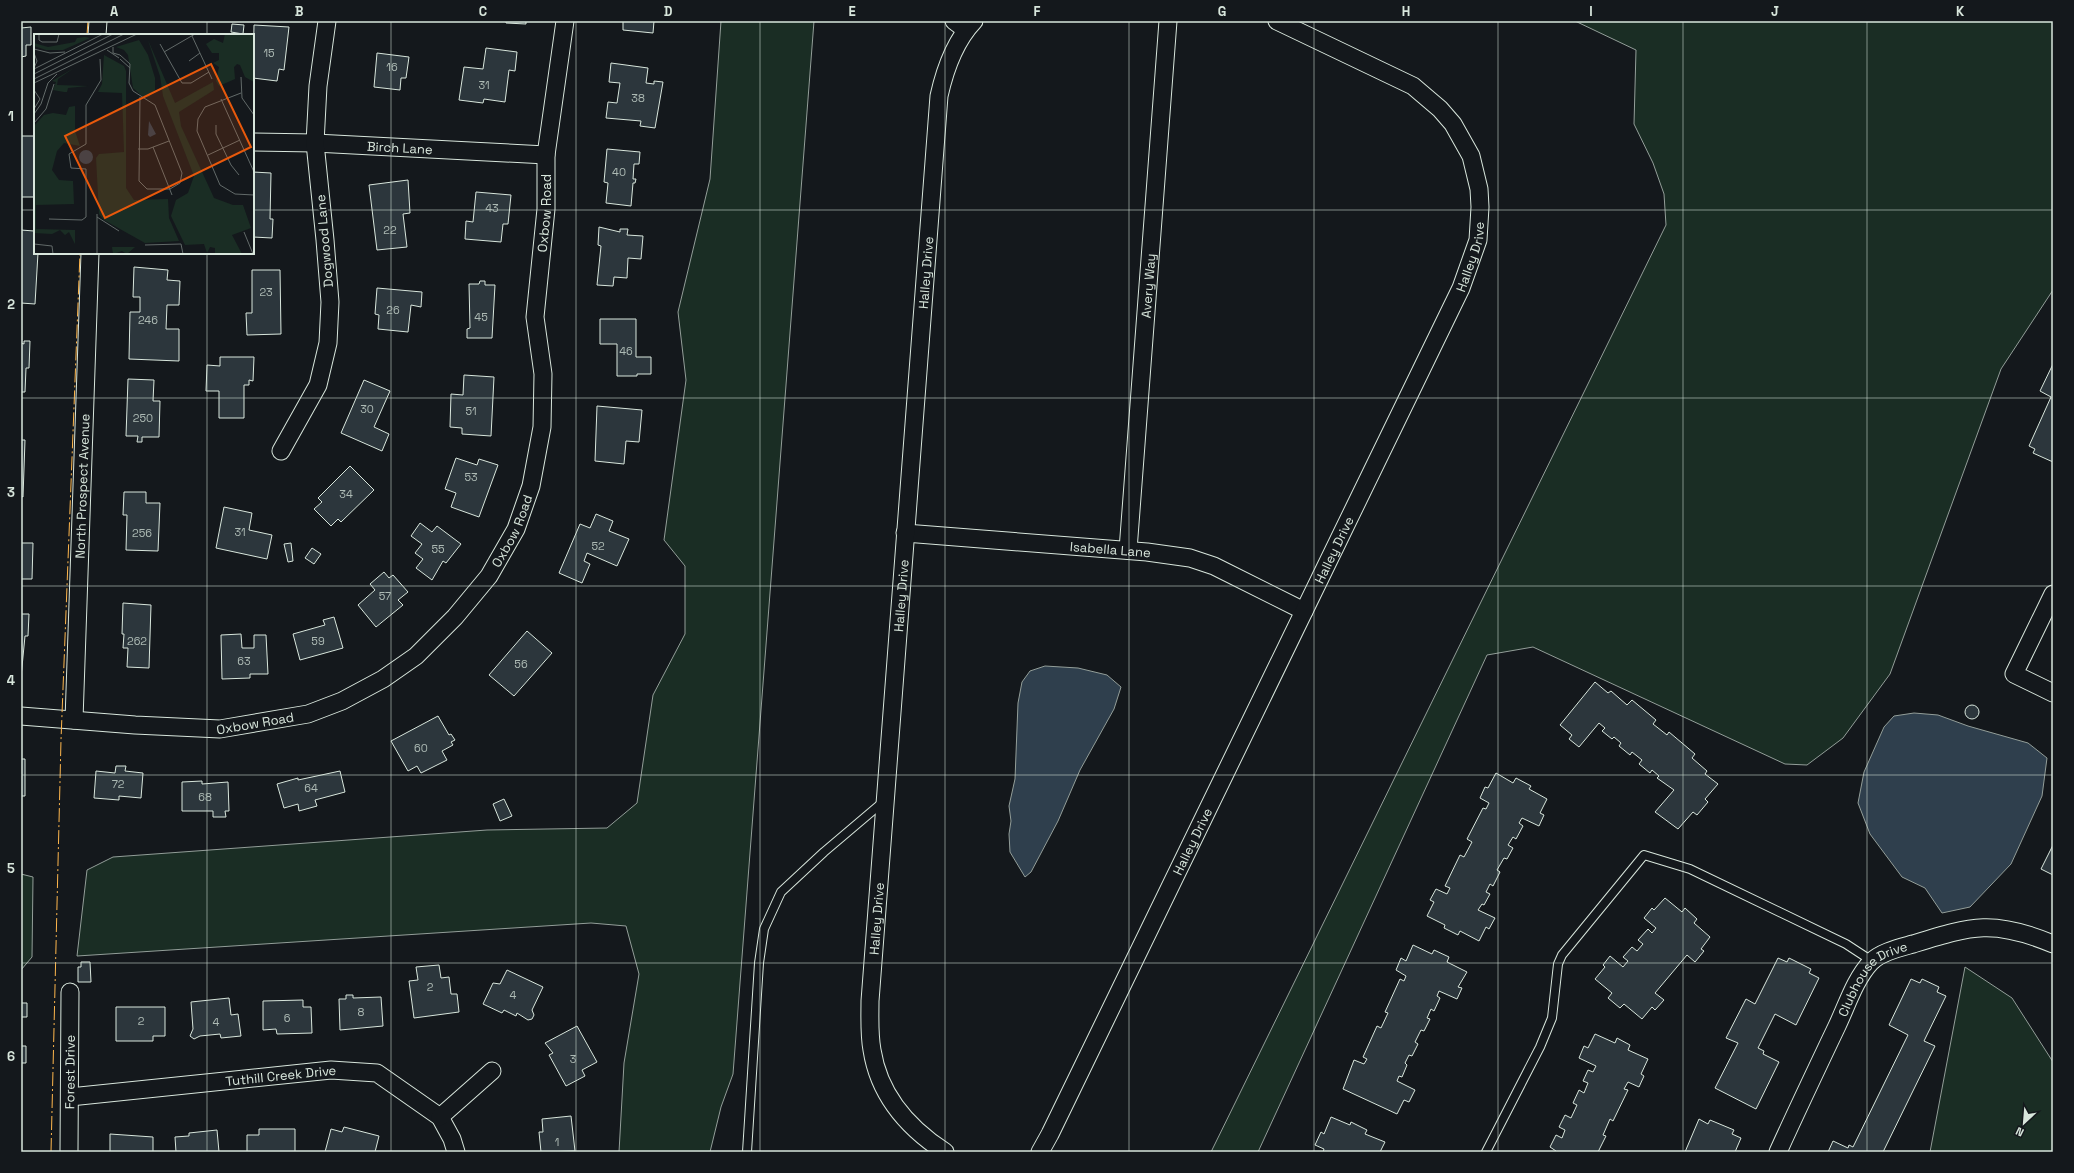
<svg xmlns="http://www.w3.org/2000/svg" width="2074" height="1173" font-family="'Space Grotesk',sans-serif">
<rect width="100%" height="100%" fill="#14181c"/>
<!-- green -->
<path fill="#1a2d24" stroke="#939e99" d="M721,21H814L733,1074L721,1107L710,1152H619L624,1063L639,974L626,926L591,923L77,956L87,870L113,857L487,830L607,828L637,803L653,695L685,634V566L664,540L686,380L678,312L710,179Z
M1575,21H2053V290L2001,369L1890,674L1843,738L1807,765L1785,764L1533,647L1487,655L1258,1152H1211L1666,225L1664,194L1653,163L1634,124L1636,50Z
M21,874L33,877L32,957L21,970Z
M1965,967L2012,998L2053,1062V1152H1930Z"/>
<!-- water -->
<path fill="#2f3f4d" stroke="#939e99" d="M1045,666L1078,668L1107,675L1121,687L1114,709L1080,770L1058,821L1031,872L1025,877L1010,852L1009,834L1011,821L1009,806L1015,779L1018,703L1022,682L1030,671Z
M1914,713L1938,715L1968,726L2028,743L2047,758L2042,796L2011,864L1970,907L1942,913L1925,888L1902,877L1870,834L1858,803L1864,772L1884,727L1894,716Z"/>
<!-- building -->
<path fill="#2c363c" stroke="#d8e6dc" d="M506,21H526V24L506,23Z
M623,21H654L653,33L623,30Z
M232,24L244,25L243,34L231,32Z
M254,25L289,27L284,70L279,69L277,81L253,78Z
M31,27V45H26V56L21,57V28Z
M486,48L517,52L515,71L509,70L505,102L484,99L483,103L459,100L464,67L483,69Z
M377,53L409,57L406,78H401L400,90L374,87Z
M611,63L648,68L646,83L654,84V81L663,82L655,128L640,126L641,121L606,118L608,102L617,103L620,83L609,82Z
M21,136H35V197H21Z
M607,149L640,152L639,164H634L633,179H636L635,183H633L631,206L606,203L608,183L604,182Z
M253,172L271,173L270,219H273L272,238L253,237Z
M408,180L410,213L403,214L407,247L377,250L369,185Z
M476,192L511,195L508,224H503L501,242L465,239L466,221L473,222Z
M599,227L620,232V229H628L627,235L643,236L641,259L628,258L627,278L614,277L613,286L597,285L601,246L598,245Z
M21,230L34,231V245L35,253H38L35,304L21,303Z
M134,267L168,270L167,280L180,281L179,305H167L166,329H179V361L129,359L130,312H140V297H133Z
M252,270H280L281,334L247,335L246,313H252Z
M480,281H485V285H495L492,338H467V329L470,328L469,284H479Z
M377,288L422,292L421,307L411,305L408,332L378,329L379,315L375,314Z
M600,319H636V357H651V374H637V376H617V344H600Z
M24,341H30L29,368H26L25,392H21V343L24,344Z
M220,357H254L253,381L249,380V385H244V418H219V391H206L207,365L220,366Z
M2053,364V462L2033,453L2035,449L2029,446L2051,397L2040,391Z
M464,375L494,377L491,436L462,434V428L450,427L451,394L463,395Z
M128,379L154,380L153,401H160L159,437H142V442H137L138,436H126Z
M364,380L390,391L374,427L389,434L382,451L341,433Z
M597,406L642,410L639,442L626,441L624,464L595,461Z
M21,440H25L23,497L21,496Z
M456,458L477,465L479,459L498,465L479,517L451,507L456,493L445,489Z
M350,466L374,490L341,522L338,519L331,526L314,509L322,502L318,498Z
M124,492H146V503H160L158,551L126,550L127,515H123Z
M224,507L252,513L249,530L272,535L267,559L216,548Z
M596,514L613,521L609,531L629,539L617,566L587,553L584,561L590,564L582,583L559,573L580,524L590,528Z
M420,523L432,532L437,526L461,544L446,563L443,561L432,580L416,568L423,559L415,553L422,544L411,536Z
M21,543H33L32,579H21Z
M291,543L293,561L288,562L284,544Z
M312,548L321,554L314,564L305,558Z
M384,572L389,578L393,575L408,592L398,600L403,605L376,627L358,605L375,590L370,584Z
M123,603L151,605L149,668L127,667L128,648H123L124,634H122Z
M21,614H29L28,636H25L21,677Z
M334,617L343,648L300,660L293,634L325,625L323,620Z
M527,631L552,653L514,696L489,675Z
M241,634L242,648H254V635H266L268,674H250V678L222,679L221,635Z
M1595,682L1608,693L1611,691L1627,705L1632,700L1656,720L1653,724L1667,735L1669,732L1695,754L1692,758L1707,771L1705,774L1718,784L1705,799L1708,802L1697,815L1693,812L1678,829L1655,812L1674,790L1657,778L1659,776L1652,770L1650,773L1639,764L1642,760L1632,752L1630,755L1619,746L1621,743L1614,737L1612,739L1602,731L1605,728L1599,723L1579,747L1569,739L1572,735L1560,725Z
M1965 712a7 7 0 1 1 14 0a7 7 0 1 1-14 0Z
M438,716L449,735L451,734L455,740L451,742L453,745L442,751L447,760L421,773L417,766L408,771L391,741Z
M21,759H25V796H21Z
M116,766H126L125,771L143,773L141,798L119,796V800L94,798L96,771L115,773Z
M340,771L345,792L315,800L317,806L299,811L298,804L284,808L277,784L298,778V780Z
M1496,773L1513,783L1516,778L1531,786L1529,789L1547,799L1540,813L1544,815L1539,826L1522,818L1519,823L1523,826L1516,839L1513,837L1508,845L1513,848L1507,859L1504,858L1497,870L1500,872L1493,886L1490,884L1486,892L1490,894L1484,905L1482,904L1478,910L1495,918L1489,929L1486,927L1479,941L1460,931L1458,935L1444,928L1445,925L1427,916L1434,902L1430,900L1436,889L1447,894L1450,888L1445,886L1460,855L1464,857L1472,842L1467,839L1483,808L1486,809L1489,803L1480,798L1485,787L1488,788Z
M202,781V784L228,782L229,811H225L226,817H213V811H182V782Z
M504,799L512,816L500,821L493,804Z
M2053,845V875L2041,869Z
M1665,898L1682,912L1685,908L1697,919L1694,923L1710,937L1701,949L1704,951L1695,962L1687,955L1655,993L1664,1000L1655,1010L1652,1007L1642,1019L1624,1004L1620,1008L1608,998L1612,993L1595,979L1605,967L1603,965L1610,956L1623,967L1628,961L1623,957L1632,947L1637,951L1643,944L1638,940L1648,929L1652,933L1656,928L1644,918L1652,908L1654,910Z
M1413,945L1432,954L1434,950L1449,957L1447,962L1467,972L1458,987L1462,988L1457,999L1439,991L1437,996L1440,998L1434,1011L1431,1009L1427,1018L1430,1019L1424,1031L1421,1030L1415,1042L1418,1044L1412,1056L1409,1055L1405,1063L1407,1065L1402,1077L1399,1076L1397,1081L1415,1090L1409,1102L1404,1100L1397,1114L1343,1089L1354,1060L1364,1064L1367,1059L1363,1057L1377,1026L1381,1028L1388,1013L1385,1012L1400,979L1404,981L1406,976L1396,970L1401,958L1406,961Z
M1778,958L1787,962L1789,958L1811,969L1809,973L1819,978L1796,1025L1775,1014L1758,1048L1764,1051L1763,1054L1779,1062L1756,1109L1715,1088L1738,1043L1726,1038L1746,999L1755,1004Z
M81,962H90L91,982H78V967H81Z
M439,965L441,978L449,977L451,994H457L459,1012L414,1018L409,981L418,980L416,967Z
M507,970L543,987L532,1010L534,1015L532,1019L528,1020L517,1013L516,1016L504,1010L502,1013L483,1004L493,983L500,984Z
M1911,979L1920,983L1922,979L1939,987L1937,992L1946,996L1924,1041L1935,1046L1883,1152H1828L1833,1141L1848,1148L1849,1145L1853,1147L1908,1035L1889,1025Z
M346,995H353V998L381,997L383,1026L340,1030L339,999H346Z
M229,998L231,1015L238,1014L241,1036L221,1038L220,1034L200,1036L194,1039L190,1036L193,1029L191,1002Z
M303,1000V1007H311L312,1033L277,1034L276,1029L263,1030V1001Z
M21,1003H27V1017H21V1032Z
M116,1007H165V1036H153V1041H116Z
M577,1026L597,1062L582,1070L585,1076L566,1086L549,1055L553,1053L545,1043Z
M1595,1034L1615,1043L1617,1038L1630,1045L1628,1050L1648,1059L1641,1074L1644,1076L1639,1087L1628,1082L1624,1089L1628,1090L1613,1121L1610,1119L1603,1135L1606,1136L1598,1152H1556V1151L1550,1147L1556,1135L1562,1138L1565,1130L1559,1127L1565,1115L1571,1118L1577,1105L1573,1103L1579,1090L1584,1093L1588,1083L1583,1081L1588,1070L1593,1072L1596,1066L1579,1058L1584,1046L1588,1048Z
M21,1046H26V1063H21Z
M571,1116L575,1151L541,1152L539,1132H543L542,1119Z
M1331,1117L1350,1125L1351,1122L1367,1130L1365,1134L1385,1142L1380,1152H1323L1324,1149L1315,1145L1321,1132L1324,1134Z
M1699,1119L1708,1124L1710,1120L1734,1130L1732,1134L1741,1138L1735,1152H1685Z
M344,1127L379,1136L375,1152H325L331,1129L342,1132Z
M259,1129H295V1152H247V1135H259Z
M217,1130L219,1152H176L175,1137L189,1136V1133Z
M110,1134L153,1137V1152H110Z"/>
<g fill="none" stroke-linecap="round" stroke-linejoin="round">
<defs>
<path id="service" d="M747,1152L759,963L764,929L781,892L824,852L883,802
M1486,1152L1540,1047L1552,1018L1558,964L1562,955L1644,855L1690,869L1846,944L1872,961"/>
<g id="minor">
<path d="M954,21L966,30"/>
<path d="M97,35L98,21"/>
<path id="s1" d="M253,142L315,143L546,155"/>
<path d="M281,451L318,385L328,343L330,302L325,240L315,143L318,86L327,21"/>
<path id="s2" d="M905,533L1147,552L1190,558L1214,566L1304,611"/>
<path id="s3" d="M1128,550L1168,21"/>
<path d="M2053,594L2014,674L2053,693"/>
<path id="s4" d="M21,716L135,725L220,729L308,714L342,701L383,679L416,656L455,617L489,576L516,529L531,486L542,427L543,374L535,317L546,209V155L565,21"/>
<path id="s5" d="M74,720L90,253"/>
<path id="s6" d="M70,1097L331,1070L377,1073L440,1117L452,1139L456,1152"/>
<path d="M440,1117L492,1071"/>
<path id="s7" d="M69,1152L70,992"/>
<path id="s8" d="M945,1152C908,1128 879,1095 872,1050C869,1034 870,1017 870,1001L939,96C945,69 955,41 974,21"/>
<path id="s9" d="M1040,1152L1050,1134L1461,288L1478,240L1480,207L1479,189L1471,156L1453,124L1440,109L1413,86L1277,21"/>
<path id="s10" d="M1778,1152C1797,1110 1817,1068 1837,1026C1847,1005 1855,979 1871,962C1881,952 1899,948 1913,944C1972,926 1993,919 2053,944"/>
</g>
</defs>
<!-- service casing -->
<use href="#service" stroke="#d8e6dc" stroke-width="10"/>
<!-- minor casing -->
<use href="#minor" stroke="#d8e6dc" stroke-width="19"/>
<!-- service -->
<use href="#service" stroke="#14181c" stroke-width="8"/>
<!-- minor -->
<use href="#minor" stroke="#14181c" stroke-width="17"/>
<!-- power -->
<path stroke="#ffb74d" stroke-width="1" stroke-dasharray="14 3 2 3" stroke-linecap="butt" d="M87,35L88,21
M51,1152L61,740L80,253"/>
</g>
<!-- grid -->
<path fill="none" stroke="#d8e6dc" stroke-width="1" stroke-opacity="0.55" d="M207,21V35M391,21V1152M576,21V1152M760,21V1152M945,21V1152M1129,21V1152M1314,21V1152M1498,21V1152M1683,21V1152M1867,21V1152M21,210H35M253,210H2053M207,253V1152M21,398H2053M21,586H2053M21,775H2053M21,963H2053"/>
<g text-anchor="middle" stroke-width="3" stroke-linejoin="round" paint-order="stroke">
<!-- number labels -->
<g font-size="11" fill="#adbab4">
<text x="269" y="57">15</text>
<text x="392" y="71">16</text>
<text x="484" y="89">31</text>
<text x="638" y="102">38</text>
<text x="619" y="176">40</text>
<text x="492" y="212">43</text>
<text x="390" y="234">22</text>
<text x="266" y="296">23</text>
<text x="393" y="314">26</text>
<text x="481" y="321">45</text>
<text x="148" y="324">246</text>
<text x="626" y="355">46</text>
<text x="367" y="413">30</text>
<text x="471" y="415">51</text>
<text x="143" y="422">250</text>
<text x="471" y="481">53</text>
<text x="346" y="498">34</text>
<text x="240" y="536">31</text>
<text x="142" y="537">256</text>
<text x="598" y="550">52</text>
<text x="438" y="553">55</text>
<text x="385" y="600">57</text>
<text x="137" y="645">262</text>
<text x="318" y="645">59</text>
<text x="244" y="665">63</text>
<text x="521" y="668">56</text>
<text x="421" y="752">60</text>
<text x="118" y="788">72</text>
<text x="311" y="792">64</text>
<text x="205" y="801">68</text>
<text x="430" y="991">2</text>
<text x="513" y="999">4</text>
<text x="361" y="1016">8</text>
<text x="287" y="1022">6</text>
<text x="141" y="1025">2</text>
<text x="216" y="1026">4</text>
<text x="573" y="1063">3</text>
<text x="557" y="1146">1</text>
</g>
<!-- street labels -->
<g font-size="13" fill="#d8e6dc" stroke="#14181c">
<text dy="5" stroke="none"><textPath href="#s1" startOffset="147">Birch Lane</textPath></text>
<text dy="5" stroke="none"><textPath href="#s4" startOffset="895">Oxbow Road</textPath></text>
<text transform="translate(324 241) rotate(-95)" y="5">Dogwood Lane</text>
<text dy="5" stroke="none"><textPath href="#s9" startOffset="994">Halley Drive</textPath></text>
<text dy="5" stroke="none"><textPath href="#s8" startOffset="909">Halley Drive</textPath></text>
<text dy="5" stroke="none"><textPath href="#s3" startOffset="265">Avery Way</textPath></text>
<text dy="5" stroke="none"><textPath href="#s5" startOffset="234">North Prospect Avenue</textPath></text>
<text dy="5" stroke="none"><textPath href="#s4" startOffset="571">Oxbow Road</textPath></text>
<text dy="5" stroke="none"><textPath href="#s2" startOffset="206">Isabella Lane</textPath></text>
<text dy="5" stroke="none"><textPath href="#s9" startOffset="670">Halley Drive</textPath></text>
<text dy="5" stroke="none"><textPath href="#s8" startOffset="585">Halley Drive</textPath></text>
<text dy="5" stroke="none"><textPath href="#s4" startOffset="235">Oxbow Road</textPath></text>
<text dy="5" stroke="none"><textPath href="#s9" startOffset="346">Halley Drive</textPath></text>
<text dy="5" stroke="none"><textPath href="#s8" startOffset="261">Halley Drive</textPath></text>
<text dy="5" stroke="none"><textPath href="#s10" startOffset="201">Clubhouse Drive</textPath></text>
<text dy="5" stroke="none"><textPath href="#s7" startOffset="80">Forest Drive</textPath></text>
<text dy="5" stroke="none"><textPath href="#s6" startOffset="212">Tuthill Creek Drive</textPath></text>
</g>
</g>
<!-- overview -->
<g transform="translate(34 34)">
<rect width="220" height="220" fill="#14181c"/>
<path d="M191,0H220V48L211,43L206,31L203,30L200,33L201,45L185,52L182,47L185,33L179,29L185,26V19H178L172,10L180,5L189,9ZM51,3L56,4L29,16H12L0,12V9L14,13L41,8L43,4ZM105,6L114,21L121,44V56L115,63L108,62L99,54L94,21L90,16L82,13ZM114,6L141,69L179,48L180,56L145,78L147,92L180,164L199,171H209L217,194L198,201L208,220L181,219V214L176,213L173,219L170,210L151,211L137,182L142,166L154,159L160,142L129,62L126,42ZM70,21L90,32L92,37V154L100,166L134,165L135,184L145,207L111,209L70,186L65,180L62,124L65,120L90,118L88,59L64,58L68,50ZM40,34L24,45L23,51L54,52L34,54L33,58H30L19,56L22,48L18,47ZM41,72V97L46,112L30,109L23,117L18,136L25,146L39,147L40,170L2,171V195L41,196V210L35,198L31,201L26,196L18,200L0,199V92L10,81L19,79L32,81L35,73ZM78,213H101L93,220L88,217L79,220Z" fill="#1a2d24"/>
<path d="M115,87L122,100L116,103L114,101ZM45 123a7 7 0 1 1 14 0a7 7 0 1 1-14 0Z" fill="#2f3f4d"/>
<path fill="none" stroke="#626a69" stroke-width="1" d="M5,0V6L8,8H23L25,0M158,2L178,45M126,10L148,49H157L175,38M79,13V19L86,21M0,15L16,19L31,18M73,16L85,24M130,18L161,0M0,19L3,27L0,34M86,21L96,30L95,49L99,57L121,71L148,139L146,149L136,155H113L105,147L106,63M86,25L96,34M155,27L166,19M0,35L69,0M0,40L79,0M207,43L208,64L220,81M0,45L90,0M0,49L103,0M0,56L6,65L0,75M207,59L171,73L164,85L163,97L186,151L201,160L220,161M187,65L220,138M0,80L7,70L14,49L23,40M0,89L12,75L20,50M182,91V100L197,131L205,141M119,113L138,161M104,115H114L135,107M174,121L206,106M63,180V220M63,183L85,197M15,185L48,186L52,183V135L37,134L35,120L52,110V71L67,46L66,25M210,198L219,220M0,210L18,212L19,220M111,211L147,210L149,220"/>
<path fill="#e8590c" fill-opacity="0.15" stroke="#e8590c" stroke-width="2" d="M177,30L217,113L71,184L31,102Z"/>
<rect width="220" height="220" fill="none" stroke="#d8e6dc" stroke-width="2"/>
</g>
<!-- border -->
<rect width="2074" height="1173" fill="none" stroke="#14181c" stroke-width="44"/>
<!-- north arrow -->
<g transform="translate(2024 1123) rotate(206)" stroke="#14181c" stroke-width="3" paint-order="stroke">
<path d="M0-3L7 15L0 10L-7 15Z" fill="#d8e6dc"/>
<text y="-6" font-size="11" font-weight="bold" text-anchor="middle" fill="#d8e6dc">N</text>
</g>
<rect x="22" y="22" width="2030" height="1129" fill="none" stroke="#d8e6dc" stroke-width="1.5"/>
<g font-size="13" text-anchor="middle" font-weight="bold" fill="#d8e6dc">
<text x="114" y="16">A</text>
<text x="299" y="16">B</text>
<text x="483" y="16">C</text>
<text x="668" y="16">D</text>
<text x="852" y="16">E</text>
<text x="1037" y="16">F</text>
<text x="1222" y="16">G</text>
<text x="1406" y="16">H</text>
<text x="1591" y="16">I</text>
<text x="1775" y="16">J</text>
<text x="1960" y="16">K</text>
<text x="11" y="121">1</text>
<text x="11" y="309">2</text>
<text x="11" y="497">3</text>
<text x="11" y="685">4</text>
<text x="11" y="873">5</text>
<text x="11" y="1061">6</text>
</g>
</svg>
